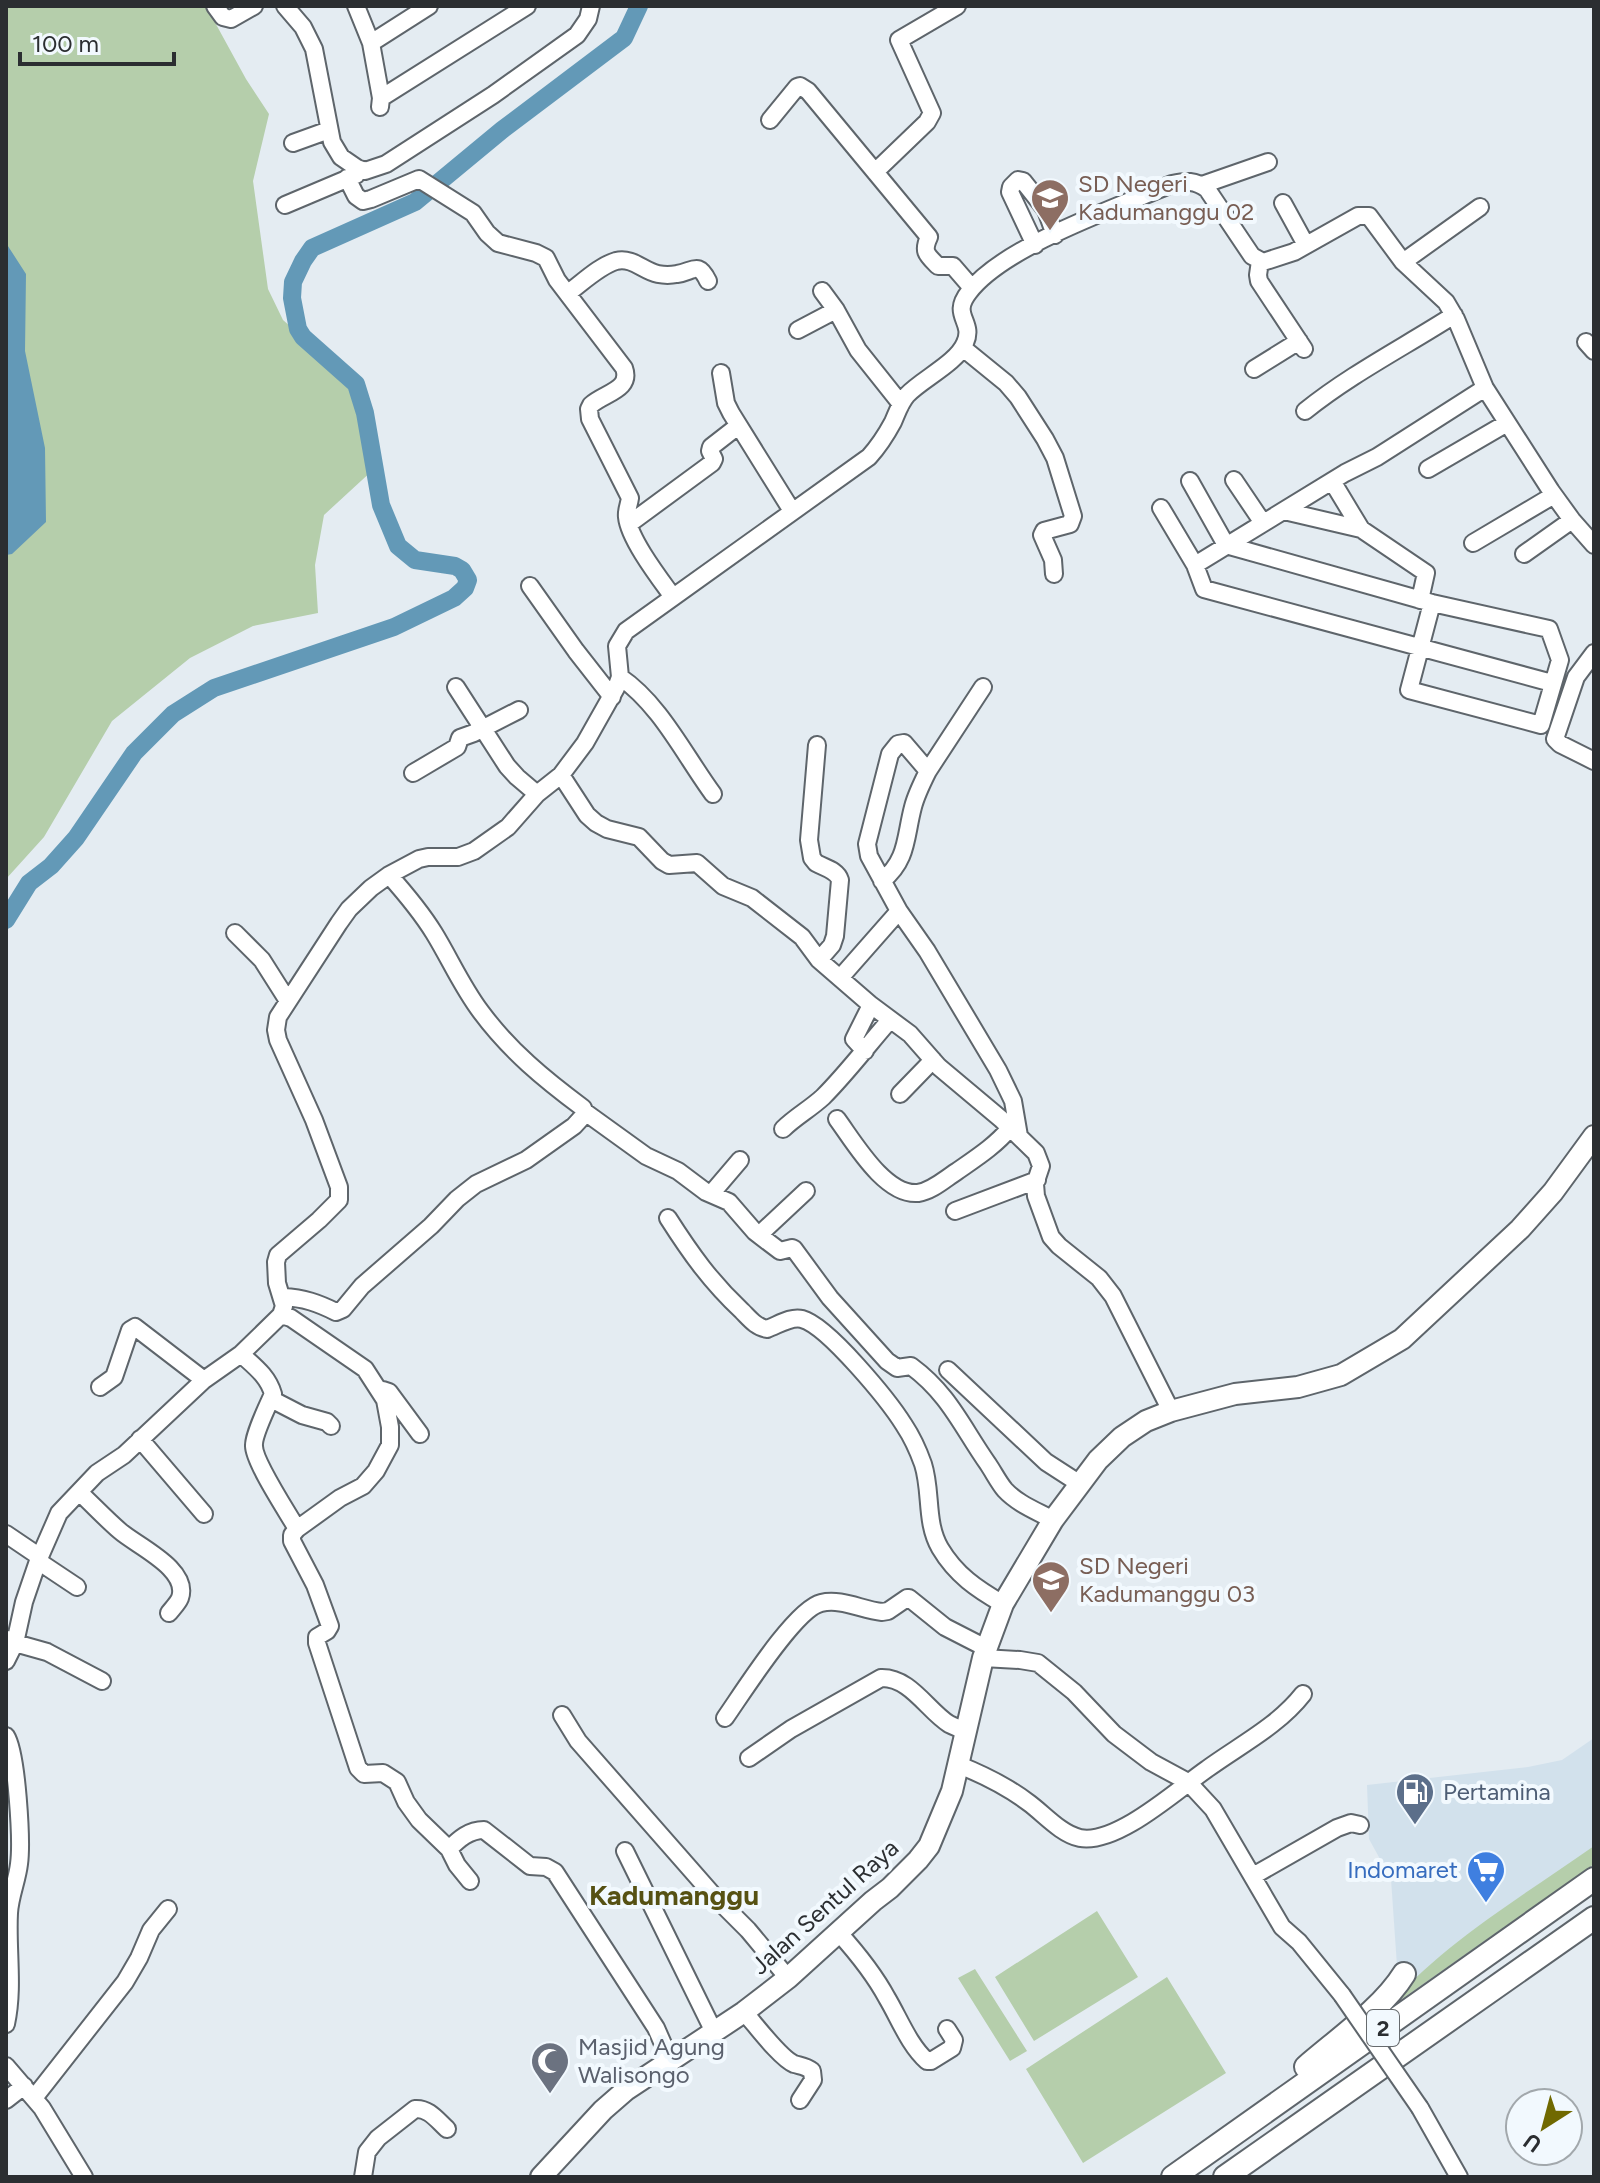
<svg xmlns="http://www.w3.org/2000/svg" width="1600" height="2183" font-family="Figtree,sans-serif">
<rect width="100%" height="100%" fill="#e4ecf2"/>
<!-- built -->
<path fill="#d2e1ec" d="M1594,1738V1864L1382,2013L1397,1966L1391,1879L1369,1839L1367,1785L1528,1767L1562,1760Z"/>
<!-- green -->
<path fill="#b5ceab" d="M6,6H206L246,79L269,114L253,181L268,289L283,320L356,384L365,413L374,469L324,515L315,565L318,613L253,626L190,658L112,721L44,837L6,879Z
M1594,1846V1864L1382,2013C1441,1944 1520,1898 1594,1846Z
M1097,1911L1138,1977L1034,2041L995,1977Z
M975,1969L1027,2051L1010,2061L958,1978Z
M1167,1977L1226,2073L1083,2163L1026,2069Z"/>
<!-- water -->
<path fill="#6399b7" d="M6,243L26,274L25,351L45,448L46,522L12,554L6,555Z"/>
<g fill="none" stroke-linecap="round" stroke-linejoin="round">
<!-- river -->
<path stroke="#6399b7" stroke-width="18" d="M6,920L29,883L51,866L76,838L134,753L173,714L214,688L394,627L454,598L465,588L468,580L462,570L455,566L415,560L398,546L381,505L365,413L356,384L303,337L298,329L292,298L293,282L303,261L312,248L415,202L502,130L624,38L639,6"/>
<defs>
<path id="minor" d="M215,6L223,17L231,19L254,6
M285,6L303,27L314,49L332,142L341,157L357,168L365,171L386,164L493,95L577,35L588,19L591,6
M356,6L371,43L381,98L380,107
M371,43L429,6
M381,98L527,6
M770,120L797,87L800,86L808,91L929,237C922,252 927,255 938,266H953L972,288
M293,143L329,130
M875,172L927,122L932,113L899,40L957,6
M347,178L356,196L363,201L371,199L419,179L473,213L487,233L498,243L536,253L546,258L557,280L624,368C632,390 604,393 591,405L589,409L590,419L630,498C629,505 626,511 627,517C629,539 660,579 673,597
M1202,185L1268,162
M1283,203L1306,245
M285,205L356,175
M1035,245L1010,192L1011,187L1018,180L1023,181L1046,210L1055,235
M1260,261L1258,275L1259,281L1304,349
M1403,262L1480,207
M822,291L836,310L858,350L901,404
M568,293C582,283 599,266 616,261C633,257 643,271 658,274C663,275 672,275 677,274C693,272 698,260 708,281
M798,330L836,310
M1586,342L1594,351
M963,348L1006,383L1018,397L1045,439L1055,458L1073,516L1070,524L1044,531L1042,535L1053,560L1054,574
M1254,369L1299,341
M721,373L726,403L731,413L792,511
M1305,411C1351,374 1404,347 1454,315
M1428,469L1507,423
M1234,480L1263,523
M1190,481L1226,545L1432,603L1549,629L1560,660L1541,725L1409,690L1432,603
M1332,481L1361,529L1426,573L1420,600
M1161,508L1195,565L1204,589L1552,683
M1284,511L1361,529
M629,524L712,463L714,459L710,451L711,447L738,426
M1473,543L1554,495
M1524,554L1572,520
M1195,565L1345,473L1377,457L1485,388
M530,586L576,651L612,697
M1594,653L1576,677L1555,739L1560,744L1594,761
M620,677C660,704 685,756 713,794
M456,687L507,766L517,777L537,794
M983,687L928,771L904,743L898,744L890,754L867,844L869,856L899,911L927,951L998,1070L1013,1101L1019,1136
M817,745L809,840L812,858L816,863C825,868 837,870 840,880L835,936L832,945L819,960
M413,773L457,747L460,738L474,733L519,710
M561,775L587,815L596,823L607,829L639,837L662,861L669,865L697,863L723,886L752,898L802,937L819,960L871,1005L910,1034L939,1067L1001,1119L1036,1153L1041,1166L1035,1184L1036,1196L1051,1237L1059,1246L1099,1278L1113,1296L1171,1411
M882,881C908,860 905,837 913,807C916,795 922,783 928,771
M235,933L262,960L288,1001
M840,978L899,911
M865,1051L854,1039L871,1005
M900,1094L933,1060
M585,1112L646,1156L678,1171L706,1192L729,1202L755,1232L780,1251L792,1248L794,1249L830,1298L887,1361L897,1368L911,1366C949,1394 962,1427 988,1464C994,1473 999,1483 1005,1490C1018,1504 1037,1511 1053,1520
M837,1119C854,1142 885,1196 918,1193C932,1191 945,1179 956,1172C976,1158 995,1146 1010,1128
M783,1129C795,1117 810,1109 823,1097C847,1073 868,1045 890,1020
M711,1194L740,1160
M955,1211L1037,1180
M668,1218C691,1254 711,1282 742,1311C750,1319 756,1327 767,1329C778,1325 791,1316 802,1319C828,1326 889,1401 904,1425C912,1437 918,1450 923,1464C932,1492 925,1522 940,1548C956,1575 977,1589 1003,1604
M759,1235L806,1191
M283,1297C304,1298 318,1303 336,1312L343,1309L362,1286L431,1226L457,1199L476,1184L526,1160L574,1126L585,1114L583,1108C544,1079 510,1051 481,1012C462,987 450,959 434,933C421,912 405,893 389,875
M241,1354C254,1366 268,1376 273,1394C268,1405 253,1436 254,1446C254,1462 288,1513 297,1529L340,1498L363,1486L376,1471L390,1445V1427L385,1400L365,1369L291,1318L281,1315
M948,1370L1046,1462L1080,1484
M100,1387L114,1377L130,1330L135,1327L204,1380
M383,1390L389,1392L420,1434
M271,1399L302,1415L327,1422L331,1426
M140,1439L204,1514
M79,1492C93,1505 106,1519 120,1531C137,1546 190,1569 180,1598C178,1603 172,1609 169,1613
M297,1529L292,1535V1541L315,1585L330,1626L327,1631L317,1637V1643L358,1768L364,1774L383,1773L397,1782L406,1802L419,1820L449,1849L457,1865L470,1881
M6,1534L40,1557
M38,1561L77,1587
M7,1639L15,1643L47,1652L102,1681
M983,1658L1020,1660L1038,1663L1074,1692L1114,1734L1151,1762L1188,1782L1213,1809L1282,1927L1299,1942L1342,1995
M6,1661L15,1643L24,1602L38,1561L59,1513L97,1473L124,1455L204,1380L241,1354L281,1315L284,1306L277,1283L276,1262L278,1255L319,1220L339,1200V1187L314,1120L278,1040L276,1030L278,1017L339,923L349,909L371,888L389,875L419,859L428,857H458L474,851L508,827L537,794L561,775L585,743L616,688L620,677L617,646L626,631L869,457C878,447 886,435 893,422C897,413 900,403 907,395C922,379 957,363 965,343C975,321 950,316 969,292C1004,246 1118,207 1172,184C1186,181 1195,180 1207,189L1252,256L1263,262L1294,252L1358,216H1369L1403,262L1446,302L1456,319L1485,388L1551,491L1572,520L1594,545
M562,1715L578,1741L714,1896L748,1930L788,1978
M725,1718C742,1694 795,1609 821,1603C841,1598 862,1610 882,1612L888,1611L907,1598H909L945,1627L986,1648
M6,1736C17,1753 22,1842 19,1864C17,1881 10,1896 9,1913C7,1950 14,1987 6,2024
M749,1758L791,1729L881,1678C910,1677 927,1710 949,1724C955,1727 961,1729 967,1732
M959,1765C984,1775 1008,1787 1029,1803C1044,1814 1061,1834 1080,1838C1117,1845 1178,1789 1207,1769C1240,1745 1278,1726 1303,1694
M449,1849C459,1839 469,1830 484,1830L530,1866L546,1867L555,1872L656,2028L670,2060
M625,1851L714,2032
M1253,1876L1337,1828L1351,1823L1360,1825
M839,1933C857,1953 874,1974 887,1998C899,2018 909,2045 927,2061H931L952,2048L954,2040L947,2029
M744,2012C755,2024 780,2058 794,2064C801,2066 806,2066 812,2071L813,2080L800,2100
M6,2066L42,2108L84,2177
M34,2098L125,1982L139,1958L151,1930L168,1909
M6,2100L24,2086
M1420,2108L1459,2177
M363,2177L367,2152L378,2138L415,2109C429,2108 437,2120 447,2129"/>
<path id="major" d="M541,2177L603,2110L626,2090L744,2012L788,1978L873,1901L890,1888L918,1860L929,1846L952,1791L983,1658L1003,1604L1053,1520L1098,1460L1122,1437L1146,1421L1171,1411L1235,1394L1298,1387L1341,1375L1402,1339L1520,1229L1553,1192L1594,1136"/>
<path id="highway" d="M1306,2067C1337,2040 1383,2008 1404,1974
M1173,2177L1594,1879
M1225,2177L1594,1918"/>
</defs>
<!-- minor casing -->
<use href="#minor" stroke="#5e656b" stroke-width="20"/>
<!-- major casing -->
<use href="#major" stroke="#5e656b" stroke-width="24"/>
<!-- highway casing -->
<use href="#highway" stroke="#5e656b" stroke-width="26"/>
<!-- minor -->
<use href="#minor" stroke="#fff" stroke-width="16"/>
<!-- major -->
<use href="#major" stroke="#fff" stroke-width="20"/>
<!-- highway -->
<use href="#highway" stroke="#fff" stroke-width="22"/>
<defs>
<path id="minor-bridge" d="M1342,1995L1420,2108"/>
</defs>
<!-- minor-bridge casing -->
<use href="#minor-bridge" stroke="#5e656b" stroke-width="20" stroke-linecap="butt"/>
<!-- minor-bridge -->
<use href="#minor-bridge" stroke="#fff" stroke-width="16"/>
</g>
<!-- icons -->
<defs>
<symbol id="school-pin" viewBox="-11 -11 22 30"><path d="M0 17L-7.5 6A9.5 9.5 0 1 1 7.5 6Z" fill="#8d6e63" stroke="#f2f9fe"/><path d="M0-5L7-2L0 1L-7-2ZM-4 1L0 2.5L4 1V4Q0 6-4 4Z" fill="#fff"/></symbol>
<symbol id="fuel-pin" viewBox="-11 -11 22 30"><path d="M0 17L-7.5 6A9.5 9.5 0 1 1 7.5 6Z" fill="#5c6f8a" stroke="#f2f9fe"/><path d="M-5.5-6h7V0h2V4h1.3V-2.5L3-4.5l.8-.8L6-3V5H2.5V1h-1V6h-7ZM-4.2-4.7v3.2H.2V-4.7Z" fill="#fff"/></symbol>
<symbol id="supermarket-pin" viewBox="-11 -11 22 30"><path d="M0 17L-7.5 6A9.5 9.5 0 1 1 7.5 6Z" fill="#3f7fe0" stroke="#f2f9fe"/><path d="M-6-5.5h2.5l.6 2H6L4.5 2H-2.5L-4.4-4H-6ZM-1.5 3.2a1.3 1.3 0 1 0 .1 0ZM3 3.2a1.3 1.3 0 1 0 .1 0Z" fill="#fff"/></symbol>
<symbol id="mosque-pin" viewBox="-11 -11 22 30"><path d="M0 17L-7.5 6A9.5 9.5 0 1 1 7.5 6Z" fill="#6b7280" stroke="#f2f9fe"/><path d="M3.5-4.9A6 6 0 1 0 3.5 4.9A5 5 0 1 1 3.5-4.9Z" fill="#fff"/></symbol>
</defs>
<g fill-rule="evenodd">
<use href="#school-pin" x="1028" y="176" width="44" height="60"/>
<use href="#school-pin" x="1029" y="1558" width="44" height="60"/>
<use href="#fuel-pin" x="1393" y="1770" width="44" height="60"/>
<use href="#supermarket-pin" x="1464" y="1848" width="44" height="60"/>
<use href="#mosque-pin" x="528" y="2039" width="44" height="60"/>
</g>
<g text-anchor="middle" stroke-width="8" stroke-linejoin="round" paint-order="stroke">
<!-- shield labels -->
<rect fill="#f2f9fe" stroke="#676b6e" stroke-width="2" x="1367" y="2010" width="32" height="36" rx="6"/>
<g font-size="22" font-weight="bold" fill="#2b2e31">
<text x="1383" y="2036">2</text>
</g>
<!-- education labels -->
<g font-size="24" fill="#785e54" stroke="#f2f9fe" text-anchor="start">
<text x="1078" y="192">SD Negeri<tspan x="1078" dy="28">Kadumanggu 02</tspan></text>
<text x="1079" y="1574">SD Negeri<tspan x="1079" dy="28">Kadumanggu 03</tspan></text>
</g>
<!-- service labels -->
<g font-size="24" fill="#4e5e75" stroke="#f2f9fe" text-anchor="start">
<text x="1443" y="1800">Pertamina</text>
</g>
<!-- shop labels -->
<g font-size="24" fill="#366cbe" stroke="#f2f9fe" text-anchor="end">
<text x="1458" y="1878">Indomaret</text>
</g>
<!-- street labels -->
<g font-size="24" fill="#2b2e31" stroke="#f2f9fe">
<text transform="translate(825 1907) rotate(-42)" y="8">Jalan Sentul Raya</text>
</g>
<!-- worship labels -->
<g font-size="24" fill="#5b616d" stroke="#f2f9fe" text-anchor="start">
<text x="578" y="2055">Masjid Agung<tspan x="578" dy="28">Walisongo</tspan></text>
</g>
<!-- quarter labels -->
<g font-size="28" font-weight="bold" fill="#565113" stroke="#f2f9fe">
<text x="674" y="1905">Kadumanggu</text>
</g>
</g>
<!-- border -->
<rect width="1600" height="2183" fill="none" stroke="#2b2e31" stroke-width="16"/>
<!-- north arrow -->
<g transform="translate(1544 2127) rotate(216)"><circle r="38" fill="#f2f9fe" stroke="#a2a8ac" stroke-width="2"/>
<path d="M0-6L14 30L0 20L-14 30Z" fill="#706900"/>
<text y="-12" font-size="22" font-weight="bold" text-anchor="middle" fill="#2b2e31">U</text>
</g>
<!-- scale -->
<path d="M20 52v12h154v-12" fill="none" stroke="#2b2e31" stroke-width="4"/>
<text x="32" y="52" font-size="24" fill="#2b2e31" stroke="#f2f9fe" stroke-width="6" paint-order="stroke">100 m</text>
</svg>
